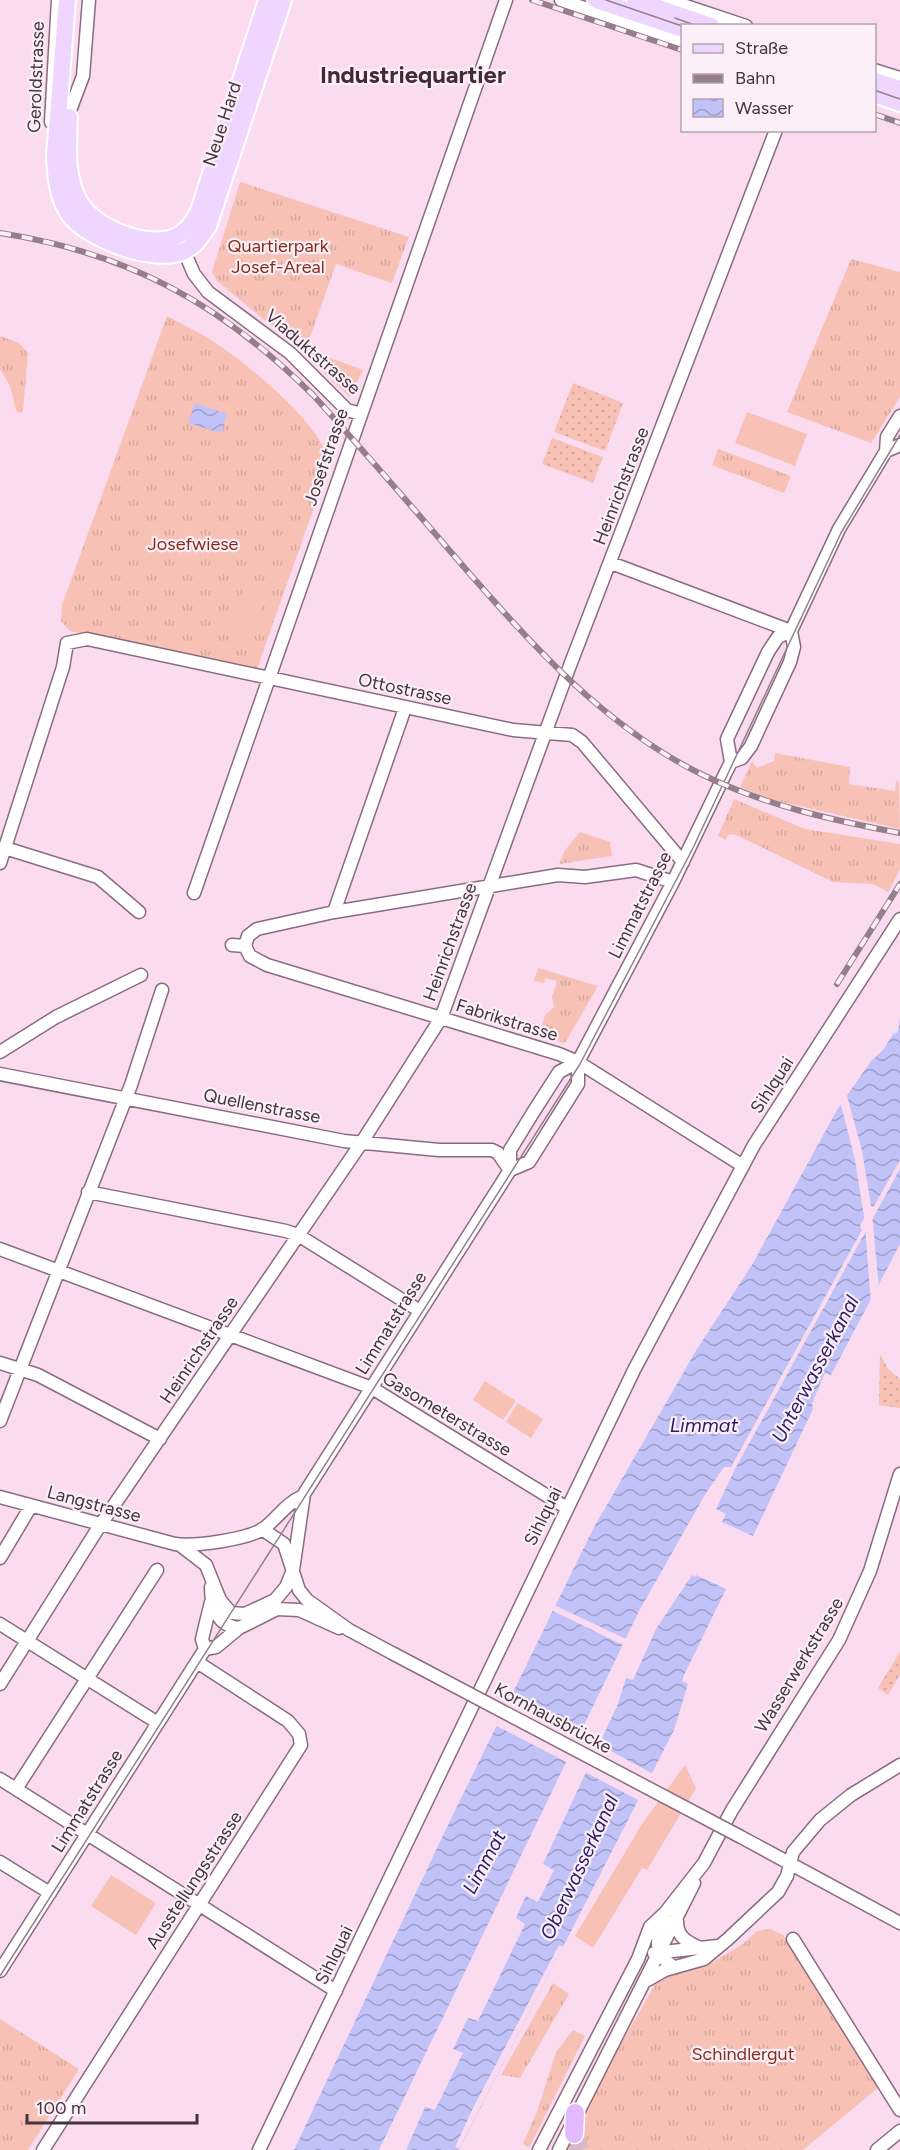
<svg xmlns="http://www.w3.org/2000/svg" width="900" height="2150" font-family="Figtree,sans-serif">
<defs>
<pattern id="grass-tufts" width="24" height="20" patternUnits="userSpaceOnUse" patternTransform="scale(1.5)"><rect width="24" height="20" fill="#f7c2b5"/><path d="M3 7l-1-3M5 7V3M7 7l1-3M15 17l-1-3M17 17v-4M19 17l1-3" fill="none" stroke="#d5a79d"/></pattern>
<pattern id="garden-dots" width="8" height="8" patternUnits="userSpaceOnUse" patternTransform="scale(1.5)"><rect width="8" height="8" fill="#f7c2b5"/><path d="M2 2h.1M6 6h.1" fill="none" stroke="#d5a79d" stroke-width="1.8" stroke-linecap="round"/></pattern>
<pattern id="water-waves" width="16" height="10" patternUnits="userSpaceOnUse" patternTransform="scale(1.5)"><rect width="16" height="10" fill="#c1c2f8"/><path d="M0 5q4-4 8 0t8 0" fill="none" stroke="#9e9eca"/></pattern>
</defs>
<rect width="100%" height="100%" fill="#fbdbf0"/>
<!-- grass -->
<path fill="url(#grass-tufts)" d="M240,182L409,237L392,283L336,264L306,349L363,370L350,397L289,340L217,281L212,272Z
M851,259L900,272V397L871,443L787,412Z
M167,316C181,324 197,331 211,340C243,360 327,427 329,465L257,669L70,631L61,621L62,605Z
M0,336L19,343L28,353L23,411L19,413L16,410L10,386L0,369Z
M718,449L791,476L784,493L712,465Z
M775,753L850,767L849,784L895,791L896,781L899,782L900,829L773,800L740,787L752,761L757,768L774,761Z
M734,799L805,829L900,844V869L888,892L873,884L833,882L734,834L728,835L726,840L718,836Z
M580,832L610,842L612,856L559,864L565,850Z
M538,968L598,986L565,1043L476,1017L480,1006L542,1026L545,1015L554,1007L552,997L557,981L545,978L544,983L534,981Z
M770,1929L783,1935L879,2087L803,2150H566L595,2088L655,1985L667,1977L713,1962L743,1944L757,1931Z
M553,1983L569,1994L520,2078L501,2075Z
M0,2019L79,2069L28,2150H0Z
M573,2030L585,2036L529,2148L523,2144L538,2109L556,2052Z"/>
<!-- garden -->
<path fill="url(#garden-dots)" d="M573,383L623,403L605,451L554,432Z
M552,438L603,457L593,483L542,464Z
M880,1354L888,1369L900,1379V1408L879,1405Z
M900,1652V1675L888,1695L878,1688Z"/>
<!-- pitch -->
<path fill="#f7c2b5" d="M747,412L807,434L795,466L735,443Z
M243,590L265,597L253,633L231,625Z
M485,1381L516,1401L503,1420L473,1400Z
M518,1403L543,1419L531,1438L506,1422Z
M685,1765L696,1788L647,1870L642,1868L593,1948L575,1936L642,1824Z
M111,1875L156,1903L136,1935L91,1906Z"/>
<!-- water -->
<path fill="url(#water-waves)" d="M195,403L227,414L221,433L188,423Z
M900,1018V1160L874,1206L871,1207L860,1225L862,1230L731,1467H724L706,1493L639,1611L379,2150H294L447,1827L593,1529L697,1349L752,1265L837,1110L871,1061L884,1049L893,1034L898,1032Z
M900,1169V1244L831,1375L825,1373L812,1403L813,1409L753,1536L722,1522L726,1514L716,1509L735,1469Z
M692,1575L695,1577L696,1575L726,1589L684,1675L682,1681L688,1684L674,1730L459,2150H406L425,2107L435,2110L463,2053L453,2049L468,2018L478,2021L525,1924L516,1918L526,1896L538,1902L554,1870L543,1864L618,1704L626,1678L633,1680L656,1629Z"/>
<!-- pier -->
<path fill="#fbdbf0" d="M846,1092L862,1151L872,1211L865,1223L855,1160L840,1101Z
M872,1213L879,1289L871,1304L865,1226Z
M552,1604L628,1640L625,1646L549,1609Z
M507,1696L582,1735L568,1763L493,1724Z
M596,1743L655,1775L642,1802L583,1771Z
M559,1945L563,1947L459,2149L455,2147L473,2108Z"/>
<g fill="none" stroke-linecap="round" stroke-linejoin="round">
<!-- highway-tunnel -->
<path stroke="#d6bacc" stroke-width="18" stroke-dasharray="18 9" stroke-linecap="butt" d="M574,2134L580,2150"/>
<defs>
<path id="minor" d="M561,0L682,41
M668,0L746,26
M874,70L900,78
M69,113L83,76L89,0
M51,122L58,0
M184,251L194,274L208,292L290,353L347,410L361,414
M886,451L900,445
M611,563L791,631
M731,762L727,739L768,652L778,637L791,631L839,529L886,451L887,437L900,416
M5,848L98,877L139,912
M0,863L63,667L67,643L87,639L513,730L572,735L582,742L683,862
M194,893L506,0
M334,912L405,708
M232,945L245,946
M245,946L250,956L267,965L559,1054L578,1062L743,1166
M245,946L248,936L257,929L334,912L558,875L585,877L636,870L673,882
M0,1052L56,1017L141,975
M0,1074L344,1141L439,1150H492L498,1153L509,1169
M510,1170L529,1162L578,1084V1062L673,882L726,772L731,762L742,758L751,746L790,662L794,647L791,631
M88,1192L286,1231L298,1235L420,1311
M0,1249L372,1388L567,1508
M0,1363L38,1375L160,1439
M0,1421L131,1085L162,990
M0,1497L175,1544C194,1547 248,1539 263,1529C278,1518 285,1504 303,1496
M262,1529L284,1544L299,1590L307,1600L349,1630L392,1653
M180,1545L206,1565L220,1600L231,1613L245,1614L275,1600L286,1587L293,1570L304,1494L510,1170V1150L534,1111L559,1072L578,1062
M0,1558L31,1506
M211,1587C211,1606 217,1626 239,1628
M0,1624L158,1723
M205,1649L216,1647L239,1628L277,1609L299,1610L339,1628
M205,1649L202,1639L211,1602
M0,1684L97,1530L362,1142L441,1018L569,668L776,130
M0,1779L336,1991
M16,1789L157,1570
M741,1837L900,1923
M0,1862L50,1893
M664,1917C656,1938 653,1954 674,1967
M677,1921C677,1936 685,1941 698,1947
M793,1939L900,2110
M654,1953L718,1946
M0,1971L205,1649
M644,1982L665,1970L704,1959L728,1939L778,1892L787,1876L793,1852L820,1820L851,1795L900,1765
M43,2150L301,1745L299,1734L288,1721L197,1662
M259,2150L634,1370L754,1145L900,919
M539,2150L638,1959L650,1927L665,1913L704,1863L732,1810L839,1640L870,1571L900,1474
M559,2150L694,1883
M877,2150L900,2131"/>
<path id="major" d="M67,0L55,156C56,176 57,196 69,214C88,240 152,263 182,252C195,247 201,236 208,226L283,0
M596,0L682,29
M635,0L711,26
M874,81L900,89
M874,94L900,103
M69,117C68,146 65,178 80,203C95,228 148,249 175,237C187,232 194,222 199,211L267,0"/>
<path id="highway" d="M574,2134L575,2113"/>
</defs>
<!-- minor casing -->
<use href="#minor" stroke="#896c7f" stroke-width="15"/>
<!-- major casing -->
<use href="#major" stroke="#fff" stroke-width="20"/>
<!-- highway casing -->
<use href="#highway" stroke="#fff" stroke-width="21"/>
<!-- minor -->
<use href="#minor" stroke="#fff" stroke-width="12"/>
<!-- major -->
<use href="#major" stroke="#eed6fe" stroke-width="16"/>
<!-- highway -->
<use href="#highway" stroke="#e2bafd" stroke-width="18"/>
<!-- tram -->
<path stroke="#957f8d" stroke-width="1.5" d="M606,0L682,26
M675,18L697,26
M874,90L900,99
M0,1976L580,1064L693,848L841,533L900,435"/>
<defs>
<path id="rail" d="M532,0L682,50
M874,114L900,123
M0,233C129,253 221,304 313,395C364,451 413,508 463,566C532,645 604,726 701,774C764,805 831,820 900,833
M837,984L900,884"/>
</defs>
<!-- rail casing -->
<use href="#rail" stroke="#957f8d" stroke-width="6"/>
<!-- rail -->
<use href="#rail" stroke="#fceff7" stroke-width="4" stroke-dasharray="11" stroke-linecap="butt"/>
<defs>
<path id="minor-bridge" d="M392,1653L741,1837"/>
</defs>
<!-- minor-bridge casing -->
<use href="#minor-bridge" stroke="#896c7f" stroke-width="15" stroke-linecap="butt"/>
<!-- minor-bridge -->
<use href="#minor-bridge" stroke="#fff" stroke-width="12"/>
</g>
<g text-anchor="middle" stroke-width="4.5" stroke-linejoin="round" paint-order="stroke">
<!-- street labels -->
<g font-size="18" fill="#43363e" stroke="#fceff7">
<text transform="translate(36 77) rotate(-88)" y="6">Geroldstrasse</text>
<text transform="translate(222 124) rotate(-72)" y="6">Neue Hard</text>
<text transform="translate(313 352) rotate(41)" y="6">Viaduktstrasse</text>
<text transform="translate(326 457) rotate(-71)" y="6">Josefstrasse</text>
<text transform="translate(621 486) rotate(-69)" y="6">Heinrichstrasse</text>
<text transform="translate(405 689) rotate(12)" y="6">Ottostrasse</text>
<text transform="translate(640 905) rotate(-63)" y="6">Limmatstrasse</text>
<text transform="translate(450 942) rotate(-70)" y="6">Heinrichstrasse</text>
<text transform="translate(507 1020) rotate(17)" y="6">Fabrikstrasse</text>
<text transform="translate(772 1085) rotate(-57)" y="6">Sihlquai</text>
<text transform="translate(262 1106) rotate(11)" y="6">Quellenstrasse</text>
<text transform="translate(391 1323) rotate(-58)" y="6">Limmatstrasse</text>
<text transform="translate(199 1350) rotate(-56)" y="6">Heinrichstrasse</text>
<text transform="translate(447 1414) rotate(31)" y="6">Gasometerstrasse</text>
<text transform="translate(94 1504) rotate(15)" y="6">Langstrasse</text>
<text transform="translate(543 1516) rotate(-64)" y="6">Sihlquai</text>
<text transform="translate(799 1665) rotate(-59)" y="6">Wasserwerkstrasse</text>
<text transform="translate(553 1718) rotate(28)" y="6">Kornhausbrücke</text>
<text transform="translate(87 1801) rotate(-58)" y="6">Limmatstrasse</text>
<text transform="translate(194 1880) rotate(-57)" y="6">Ausstellungsstrasse</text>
<text transform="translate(334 1955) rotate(-64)" y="6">Sihlquai</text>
</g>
<!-- park labels -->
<g font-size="18" fill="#852d19" stroke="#fceff7">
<text x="278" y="252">Quartierpark<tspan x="278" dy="21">Josef-Areal</tspan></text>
<text x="193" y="550">Josefwiese</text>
<text x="743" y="2060">Schindlergut</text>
</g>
<!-- water labels -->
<g font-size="20" font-style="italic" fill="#2a1d68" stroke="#fceff7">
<text transform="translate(815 1369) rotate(-62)" y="7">Unterwasserkanal</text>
<text x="704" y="1432">Limmat</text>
<text transform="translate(484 1862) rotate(-62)" y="7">Limmat</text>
<text transform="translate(579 1867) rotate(-65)" y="7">Oberwasserkanal</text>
</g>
<!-- district labels -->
<g font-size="24" font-weight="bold" fill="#422a3b" stroke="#fceff7">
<text x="413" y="83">Industriequartier</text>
</g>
</g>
<!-- legend -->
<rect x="681" y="24" width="195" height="108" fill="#fceff7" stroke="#b2a5ad" stroke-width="1.5"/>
<rect x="693" y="44" width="30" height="9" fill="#eed6fe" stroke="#b2a5ad" stroke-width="1.5"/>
<text x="735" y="54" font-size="18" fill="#43363e">Straße</text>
<rect x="693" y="74" width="30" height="9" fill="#957f8d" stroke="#b2a5ad" stroke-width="1.5"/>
<text x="735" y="84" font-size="18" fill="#43363e">Bahn</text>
<rect x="693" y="99" width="30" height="18" fill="url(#water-waves)" stroke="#b2a5ad" stroke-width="1.5"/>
<text x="735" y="114" font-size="18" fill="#43363e">Wasser</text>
<!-- scale -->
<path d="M27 2114v9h170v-9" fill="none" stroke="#43363e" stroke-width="3"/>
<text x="36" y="2114" font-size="18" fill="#43363e" stroke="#fceff7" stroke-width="4.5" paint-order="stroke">100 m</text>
</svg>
